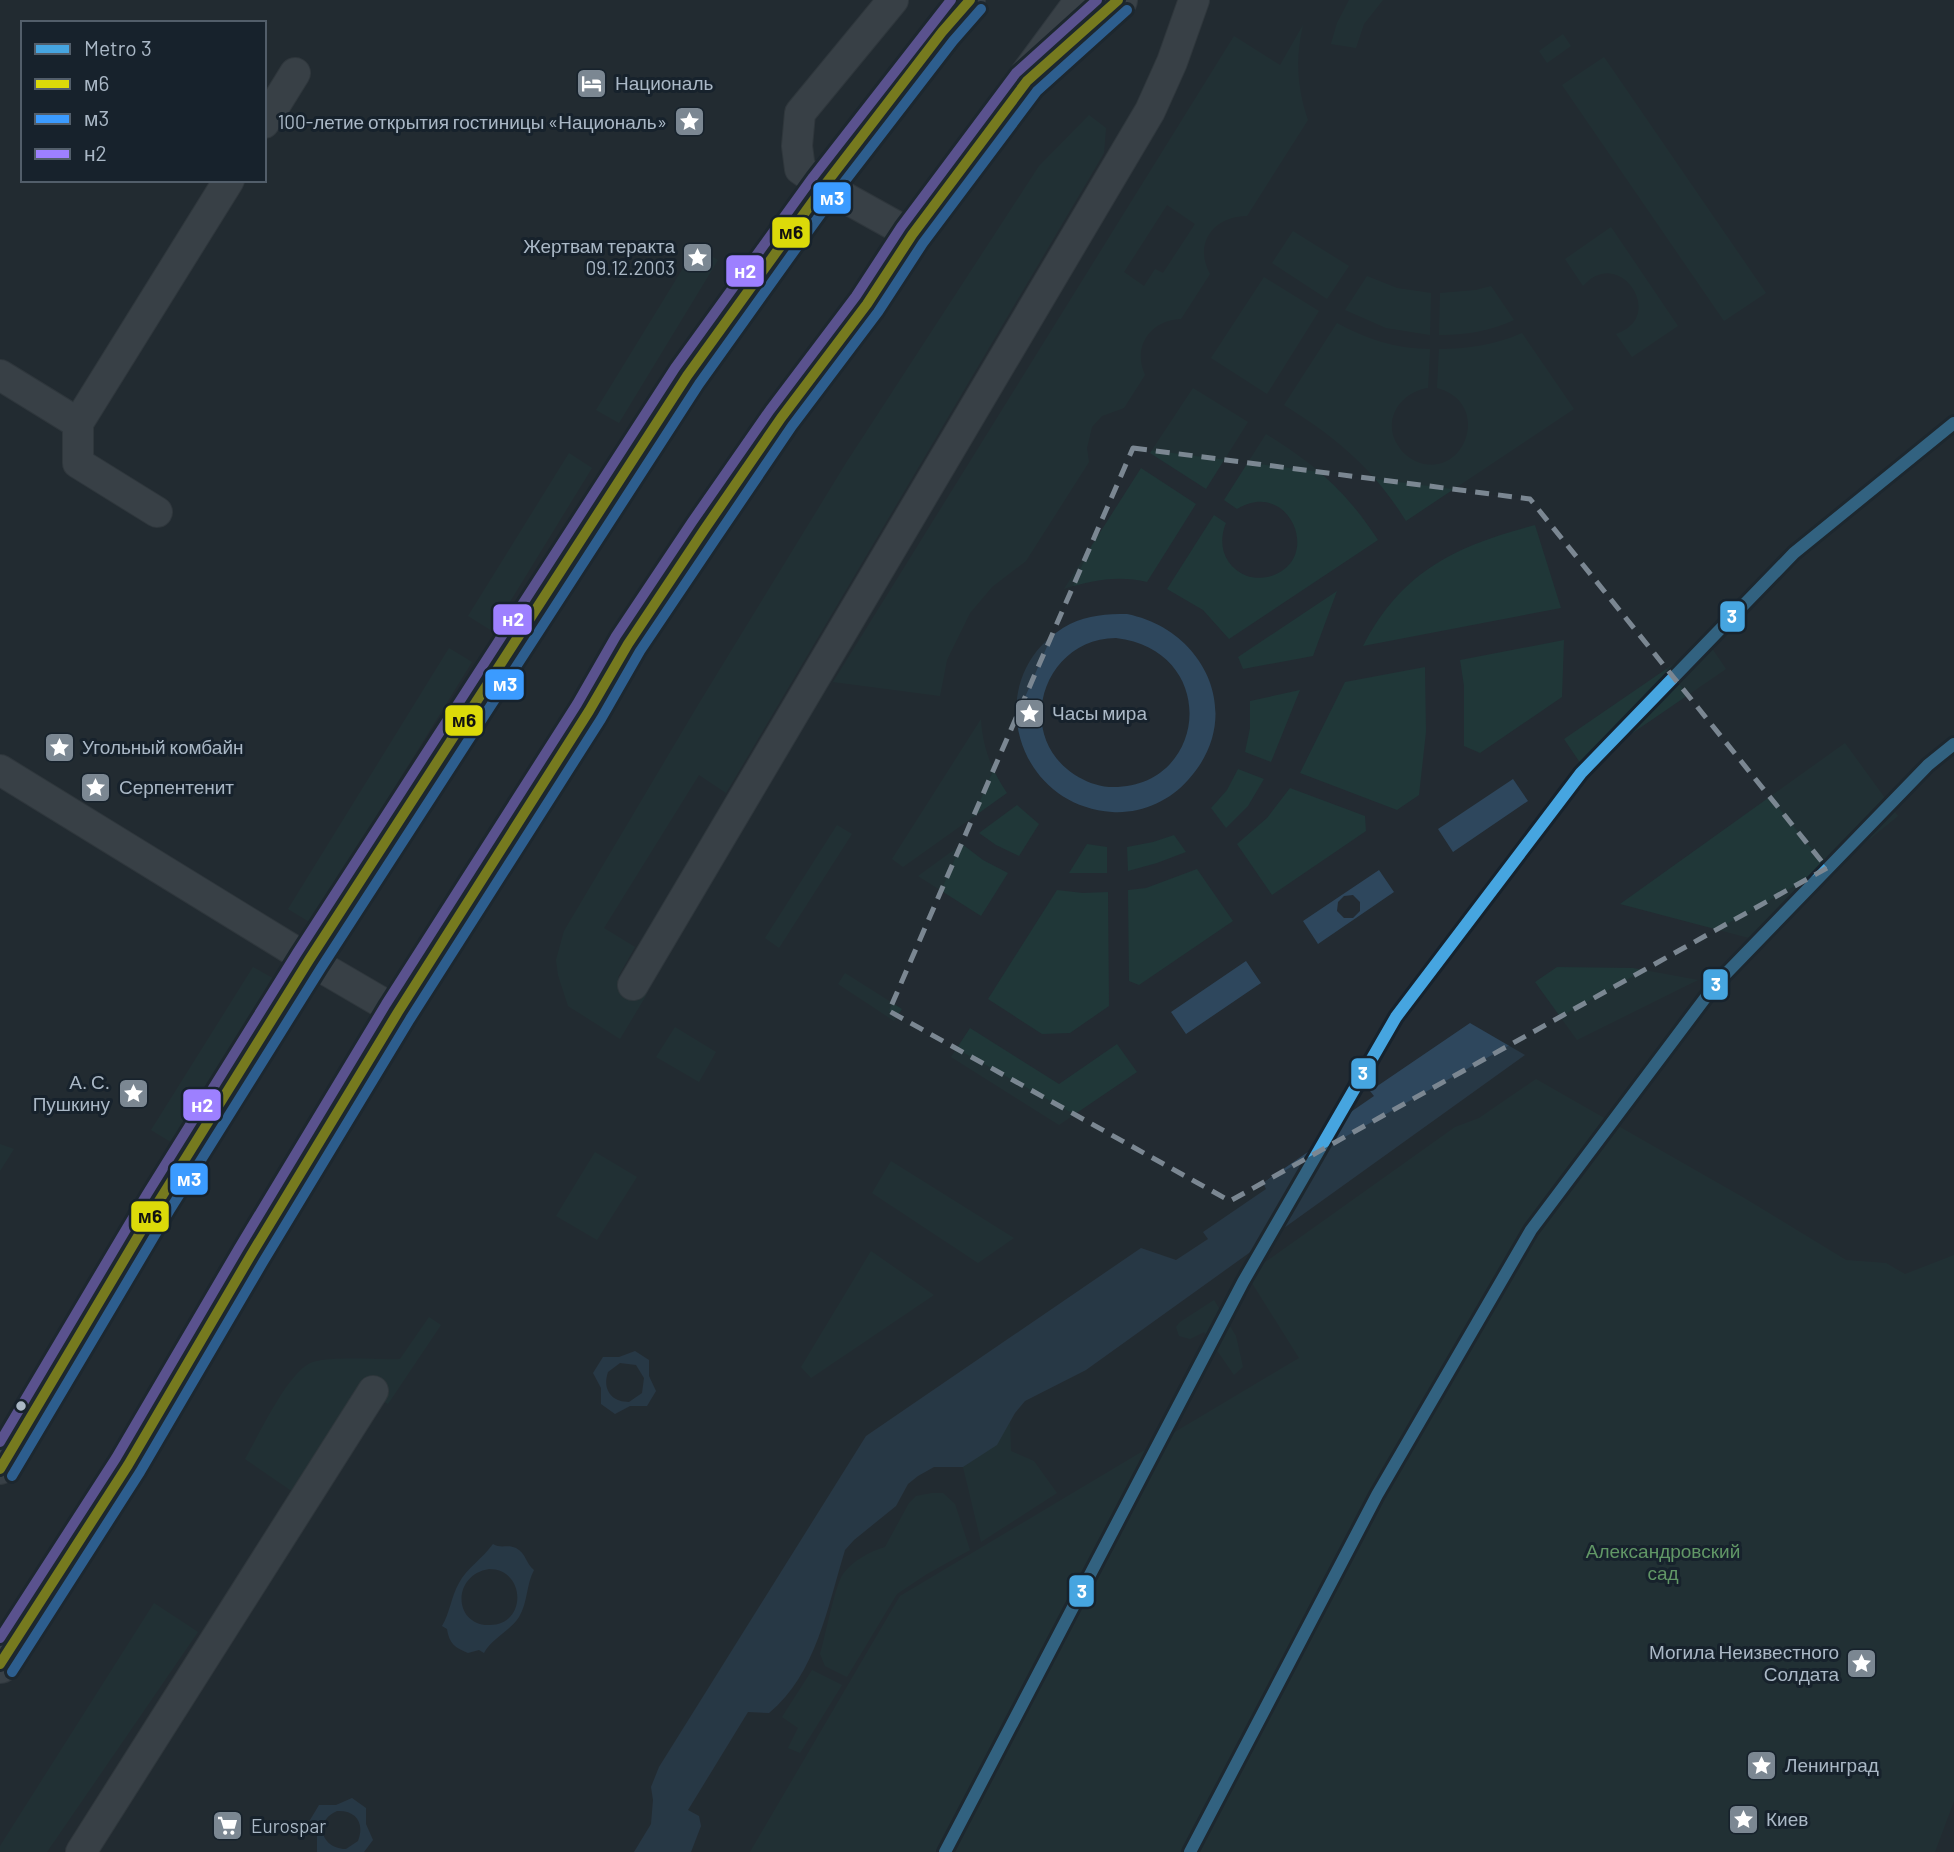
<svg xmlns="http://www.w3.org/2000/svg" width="1954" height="1852" font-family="Barlow,sans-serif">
<rect width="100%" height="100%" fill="#232b32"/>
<!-- green -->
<path fill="#203738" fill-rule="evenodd" d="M1349,0H1383L1364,24L1356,48L1331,44L1337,23Z
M1303,25C1295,58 1297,88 1308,120L1247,216C1214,216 1193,243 1210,274L1181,319C1150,320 1132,347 1145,375L1124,408L1102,416L1092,427L1087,448L1089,462L1026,561L992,587L970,613L947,660L940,696L833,682L1234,36L1280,65ZM1167,205L1195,224L1163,273L1155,269L1144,286L1124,272Z
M1563,34L1571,46L1547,63L1539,51Z
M1604,57L1766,293L1724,321L1562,85Z
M1089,115L1106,128L1104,153L726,793L699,775L604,928L635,947L618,977L647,994L620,1039L568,1006L558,975L556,960L564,931L698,705L846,463L1039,166Z
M1611,227L1678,326L1632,357L1616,334C1668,317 1619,244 1583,286L1565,259Z
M1293,231L1349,266L1327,299L1272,263Z
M696,247L718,260L619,423L596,410Z
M1367,276L1397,288L1431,293L1430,335L1386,328L1345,310Z
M1264,277L1319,311L1267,394L1211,358Z
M1491,286L1514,320C1491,331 1465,335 1439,335L1440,293L1476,290Z
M1337,323C1366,339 1396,349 1430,349L1428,388C1405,391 1385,413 1394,438C1398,448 1405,456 1415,461C1464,483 1494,403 1437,388L1439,349C1468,349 1495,345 1522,333L1574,409L1406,521C1373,468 1337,438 1284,405Z
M1193,388L1248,422L1206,489L1150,453Z
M1266,434C1316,465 1346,491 1378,540L1229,639L1203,610L1167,589L1214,515L1226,523C1217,544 1224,567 1247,576C1255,579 1266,578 1274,575C1322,557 1289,478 1237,509L1224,500Z
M569,453L592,468L492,631L468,616Z
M1141,468L1196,504L1147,582C1119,575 1091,580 1064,589Z
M1535,525L1561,608L1363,646C1402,571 1455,546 1535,525Z
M1337,591L1313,656L1243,669L1238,657Z
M1564,640L1562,697L1480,753L1464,746V686L1460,660Z
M1707,641L1726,669L1583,767L1564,739Z
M449,648L472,662L311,923L288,909Z
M1425,667L1426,732L1419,795L1397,810L1300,773L1345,682Z
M1300,690L1271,762L1245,752L1250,728V701Z
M981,719C982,746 992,771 1007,793L903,867L892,859Z
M1845,743L1898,816L1749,938L1620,904Z
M1238,769L1264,779L1248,806L1226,828L1211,808L1227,790Z
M1290,788L1365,816L1366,831L1272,895L1237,844L1267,818Z
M1017,805L1039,824L1019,856L996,845L979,833Z
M837,825L852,834L779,948L765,938Z
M1174,835L1186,852L1157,863L1128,871L1127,847L1153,842Z
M962,844L983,860L1008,873L981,916L918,876Z
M1087,844L1107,847V873H1069Z
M1197,869L1233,921L1139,985L1129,981L1128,890L1146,888Z
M1057,890L1083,893L1108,892L1109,1006L1070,1033L1042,1034L988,999Z
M253,967L276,980L174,1144L151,1130Z
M1557,967L1633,968L1698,980L1577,1040L1535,982Z
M845,973L902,1009L894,1021L838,984Z
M675,1027L716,1052L699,1082L656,1057Z
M970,1028L1059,1084L1117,1044L1137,1072L1059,1125L951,1057Z
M1536,1079L1746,1199L1846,1260L1886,1263L1905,1274L1954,1255V1801L1935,1852H750L900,1596L1299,1358L1247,1275L1455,1127L1479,1118Z
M0,1144L14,1149L0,1171Z
M595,1152L637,1177L597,1240L556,1216Z
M891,1161L1014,1238L978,1263L872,1193Z
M871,1251L934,1295L811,1378L801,1367Z
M1214,1300L1236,1336L1243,1367L1234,1375L1204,1332L1190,1339L1179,1336L1176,1327L1180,1322Z
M429,1317L441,1325L388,1404L362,1390L293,1492L245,1459C258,1437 289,1369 313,1362C334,1356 376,1360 400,1359Z
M1010,1421L1011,1451L1034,1461L1057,1493L981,1542L963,1467C981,1455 999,1440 1010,1421Z
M932,1493H943L955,1504L970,1550L927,1574L897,1594L847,1677L825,1666L820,1654C825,1638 835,1585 843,1574C854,1560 869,1552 885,1547L909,1503L916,1496Z
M154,1603L198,1632L47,1852H0V1846Z
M812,1670L842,1685L800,1753L788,1748L798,1728L782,1717Z"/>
<!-- water -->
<path fill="#2e475d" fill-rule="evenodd" d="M1127,614C1206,630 1246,717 1188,780C1170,801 1140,814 1112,812C1011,805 979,672 1070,624C1088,615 1107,614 1127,614ZM1116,638C1222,651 1208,791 1109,787C1096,786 1085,781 1075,775C1012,734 1044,638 1116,638Z
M1513,779L1528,801L1453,852L1438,829Z
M1379,870L1394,892L1318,944L1303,921ZM1353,895L1360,902V911L1353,918H1344L1337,911L1338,902L1344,896Z
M1246,961L1261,983L1186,1034L1171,1012Z
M1470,1023L1525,1055L1086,1370L1025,1401L1015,1413L997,1445L963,1467H934L918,1476L908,1484L896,1506L854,1540L845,1550C828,1605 816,1675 769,1713L748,1712L688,1810L699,1816L701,1826L691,1852H634L651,1824L653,1800L651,1787L659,1767L866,1436L1141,1248L1176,1260L1208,1239L1203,1232L1266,1189L1263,1183L1331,1136L1326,1129L1374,1096L1370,1091Z
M635,1351L649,1360V1376L656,1391L647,1406H630L615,1414L601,1404V1388L593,1373L603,1357H619ZM620,1363L636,1365L644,1378L642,1393L629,1402C611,1402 602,1389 608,1372Z
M493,1544C501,1549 507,1544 516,1548C526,1553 526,1564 534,1570C526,1585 528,1602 519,1617C509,1632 492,1638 484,1653L479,1650L468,1653C455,1648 449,1643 447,1629L442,1626C450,1613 451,1597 459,1583C467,1568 483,1558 493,1544ZM489,1569C527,1569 527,1627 488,1625C453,1624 452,1575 489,1569Z
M352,1798L366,1808V1824L373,1840L364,1852H317V1835L310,1820L319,1805H336ZM337,1811C356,1810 365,1823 358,1841L346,1849C321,1849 313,1821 337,1811Z"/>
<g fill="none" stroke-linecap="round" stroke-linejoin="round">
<defs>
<path id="lane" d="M893,0L800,113L797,146L800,169L824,186L912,235
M264,123L295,73
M0,375L78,423V463L157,512
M78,423L229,180
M0,770L309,960L398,1012
M633,985L1150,111L1172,62L1194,0
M0,1469L159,1201L309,960L687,376L824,186L942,32L970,0
M81,1852L373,1391"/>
<path id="primary" d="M1073,40L1118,0
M0,1664L128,1465L251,1255L398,1012L589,711L628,644L781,418L867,304L912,235L1085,0"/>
</defs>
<!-- lane casing -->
<use href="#lane" stroke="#3f454a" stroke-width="32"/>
<!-- primary casing -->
<use href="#primary" stroke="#40484f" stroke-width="40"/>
<!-- lane -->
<use href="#lane" stroke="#525a61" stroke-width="30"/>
<!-- primary -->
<use href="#primary" stroke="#555b62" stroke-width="38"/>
<defs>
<path id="bus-1" d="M0,1469L159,1201L309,960L687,376L824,186L942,32L970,0
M0,1664L128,1465L251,1255L398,1012L589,711L628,644L704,530L781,418L867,304L912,235L1027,81L1118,0"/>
<path id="bus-2" d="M12,1476L171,1208L321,968L699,384L835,194L953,41L981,9
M12,1672L140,1472L263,1262L410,1019L601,719L640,651L716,538L792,426L878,312L923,243L1037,91L1127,10"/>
<path id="bus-3" d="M0,1442L147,1194L297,953L675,368L813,177L951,0
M0,1638L116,1458L239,1248L386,1004L577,704L616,636L692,522L770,410L856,296L901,227L1016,73L1097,0"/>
</defs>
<!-- bus-1 casing -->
<use href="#bus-1" stroke="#17222c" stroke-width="16"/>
<!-- bus-2 casing -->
<use href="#bus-2" stroke="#17222c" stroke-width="16"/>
<!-- bus-3 casing -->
<use href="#bus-3" stroke="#17222c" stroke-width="16"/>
<!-- bus-1 -->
<use href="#bus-1" stroke="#dcda09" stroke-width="10"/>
<!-- bus-2 -->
<use href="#bus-2" stroke="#3b9bff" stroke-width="10"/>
<!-- bus-3 -->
<use href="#bus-3" stroke="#9d80ff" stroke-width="10"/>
<defs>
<path id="metro-1" d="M945,1852L1243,1282L1396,1017L1581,773L1794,553L1954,423
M1190,1852L1377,1495L1531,1230L1715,985L1928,765L1954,744"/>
</defs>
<!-- metro-1 casing -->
<use href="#metro-1" stroke="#17222c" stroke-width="18"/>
<!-- metro-1 -->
<use href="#metro-1" stroke="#46a5e0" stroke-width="12"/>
</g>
<!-- marked area -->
<path d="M0 0H1954V1852H0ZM1133,448L1530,499L1827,868L1230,1201L889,1011Z" fill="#232b32" fill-opacity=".55" fill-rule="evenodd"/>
<path fill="none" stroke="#7b8792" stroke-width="5" stroke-dasharray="14 9" stroke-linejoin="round" d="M1133,448L1530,499L1827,868L1230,1201L889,1011Z"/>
<!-- icons -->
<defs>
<symbol id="hotel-square" viewBox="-11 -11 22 22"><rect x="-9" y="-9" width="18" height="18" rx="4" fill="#7b8792" stroke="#17222c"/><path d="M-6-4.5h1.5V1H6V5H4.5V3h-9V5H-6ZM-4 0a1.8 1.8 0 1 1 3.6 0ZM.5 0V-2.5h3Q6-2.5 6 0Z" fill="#fff"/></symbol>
<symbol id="sight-square" viewBox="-11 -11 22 22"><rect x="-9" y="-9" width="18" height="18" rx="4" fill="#7b8792" stroke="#17222c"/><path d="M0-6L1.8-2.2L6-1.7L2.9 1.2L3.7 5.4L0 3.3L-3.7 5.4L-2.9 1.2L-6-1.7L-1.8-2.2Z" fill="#fff"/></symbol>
<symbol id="supermarket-square" viewBox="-11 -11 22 22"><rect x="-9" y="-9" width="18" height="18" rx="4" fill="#7b8792" stroke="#17222c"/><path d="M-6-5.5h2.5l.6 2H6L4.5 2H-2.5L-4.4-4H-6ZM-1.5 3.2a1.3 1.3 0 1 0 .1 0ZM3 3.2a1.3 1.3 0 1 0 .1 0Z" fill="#fff"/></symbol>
</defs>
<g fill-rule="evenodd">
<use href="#hotel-square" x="574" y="66" width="35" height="35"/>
<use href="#sight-square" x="672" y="104" width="35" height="35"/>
<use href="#sight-square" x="680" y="240" width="35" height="35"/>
<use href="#sight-square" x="1012" y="696" width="35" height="35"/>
<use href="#sight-square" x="42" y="730" width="35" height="35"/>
<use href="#sight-square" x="78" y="770" width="35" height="35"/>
<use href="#sight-square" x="116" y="1076" width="35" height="35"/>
<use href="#sight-square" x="1844" y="1646" width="35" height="35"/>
<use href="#sight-square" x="1744" y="1748" width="35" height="35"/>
<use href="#sight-square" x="1726" y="1802" width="35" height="35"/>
<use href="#supermarket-square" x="210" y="1808" width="35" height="35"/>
</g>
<!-- markers -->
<circle fill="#aab8c6" stroke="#17222c" stroke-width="2.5" cx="21" cy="1406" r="6"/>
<g text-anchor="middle" stroke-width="6" stroke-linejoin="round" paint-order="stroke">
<!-- poi labels -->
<g font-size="19" fill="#aab8c6" stroke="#17222c" text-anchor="start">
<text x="615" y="90">Националь</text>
<text x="667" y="129" text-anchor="end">100-летие открытия гостиницы «Националь»</text>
<text x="675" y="253" text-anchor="end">Жертвам теракта<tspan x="675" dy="22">09.12.2003</tspan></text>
<text x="1052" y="720">Часы мира</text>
<text x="82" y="754">Угольный комбайн</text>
<text x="119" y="794">Серпентенит</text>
<text x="110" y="1089" text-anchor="end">А. С.<tspan x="110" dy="22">Пушкину</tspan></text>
<text x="1839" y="1659" text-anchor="end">Могила Неизвестного<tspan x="1839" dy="22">Солдата</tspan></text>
<text x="1785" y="1772">Ленинград</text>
<text x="1766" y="1826">Киев</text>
<text x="251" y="1833">Eurospar</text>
</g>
<!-- park labels -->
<g font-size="19" fill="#619766" stroke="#17222c">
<text x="1663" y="1558">Александровский<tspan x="1663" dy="22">сад</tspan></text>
</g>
</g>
<g stroke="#17222c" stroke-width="2.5">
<rect x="812" y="181" width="40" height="34" rx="7" fill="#3b9bff"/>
<rect x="771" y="216" width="40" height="33" rx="7" fill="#dcda09"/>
<rect x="725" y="254" width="40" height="34" rx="7" fill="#9d80ff"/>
<rect x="1719" y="600" width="27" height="33" rx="7" fill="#46a5e0"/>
<rect x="492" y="603" width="41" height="33" rx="7" fill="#9d80ff"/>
<rect x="484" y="668" width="41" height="33" rx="7" fill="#3b9bff"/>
<rect x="444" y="704" width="40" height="33" rx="7" fill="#dcda09"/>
<rect x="1702" y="968" width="27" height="33" rx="7" fill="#46a5e0"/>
<rect x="1350" y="1057" width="27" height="33" rx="7" fill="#46a5e0"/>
<rect x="182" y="1088" width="40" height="34" rx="7" fill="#9d80ff"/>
<rect x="169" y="1162" width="40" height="34" rx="7" fill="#3b9bff"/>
<rect x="130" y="1200" width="40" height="33" rx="7" fill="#dcda09"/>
<rect x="1068" y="1574" width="27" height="34" rx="7" fill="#46a5e0"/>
</g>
<g font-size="19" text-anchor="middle" font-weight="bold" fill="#fff">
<text x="832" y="205">м3</text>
<text x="745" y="278">н2</text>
<text x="1732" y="623">3</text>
<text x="513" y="626">н2</text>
<text x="505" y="691">м3</text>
<text x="1716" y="991">3</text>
<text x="1363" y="1080">3</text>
<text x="202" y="1112">н2</text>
<text x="189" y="1186">м3</text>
<text x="1082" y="1598">3</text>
</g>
<g font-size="19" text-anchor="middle" font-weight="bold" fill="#111">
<text x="791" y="239">м6</text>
<text x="464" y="727">м6</text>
<text x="150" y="1223">м6</text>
</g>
<!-- legend -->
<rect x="21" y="21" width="245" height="161" fill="#17222c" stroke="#525e6a" stroke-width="2"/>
<rect x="35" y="44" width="35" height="10" fill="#46a5e0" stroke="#525e6a" stroke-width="2"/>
<text x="84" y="56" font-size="21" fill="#aab8c6">Metro 3</text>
<rect x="35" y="79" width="35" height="10" fill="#dcda09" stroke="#525e6a" stroke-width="2"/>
<text x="84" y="91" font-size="21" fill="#aab8c6">м6</text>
<rect x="35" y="114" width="35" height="10" fill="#3b9bff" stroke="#525e6a" stroke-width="2"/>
<text x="84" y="126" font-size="21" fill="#aab8c6">м3</text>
<rect x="35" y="149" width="35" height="10" fill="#9d80ff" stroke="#525e6a" stroke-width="2"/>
<text x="84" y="161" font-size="21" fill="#aab8c6">н2</text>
</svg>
